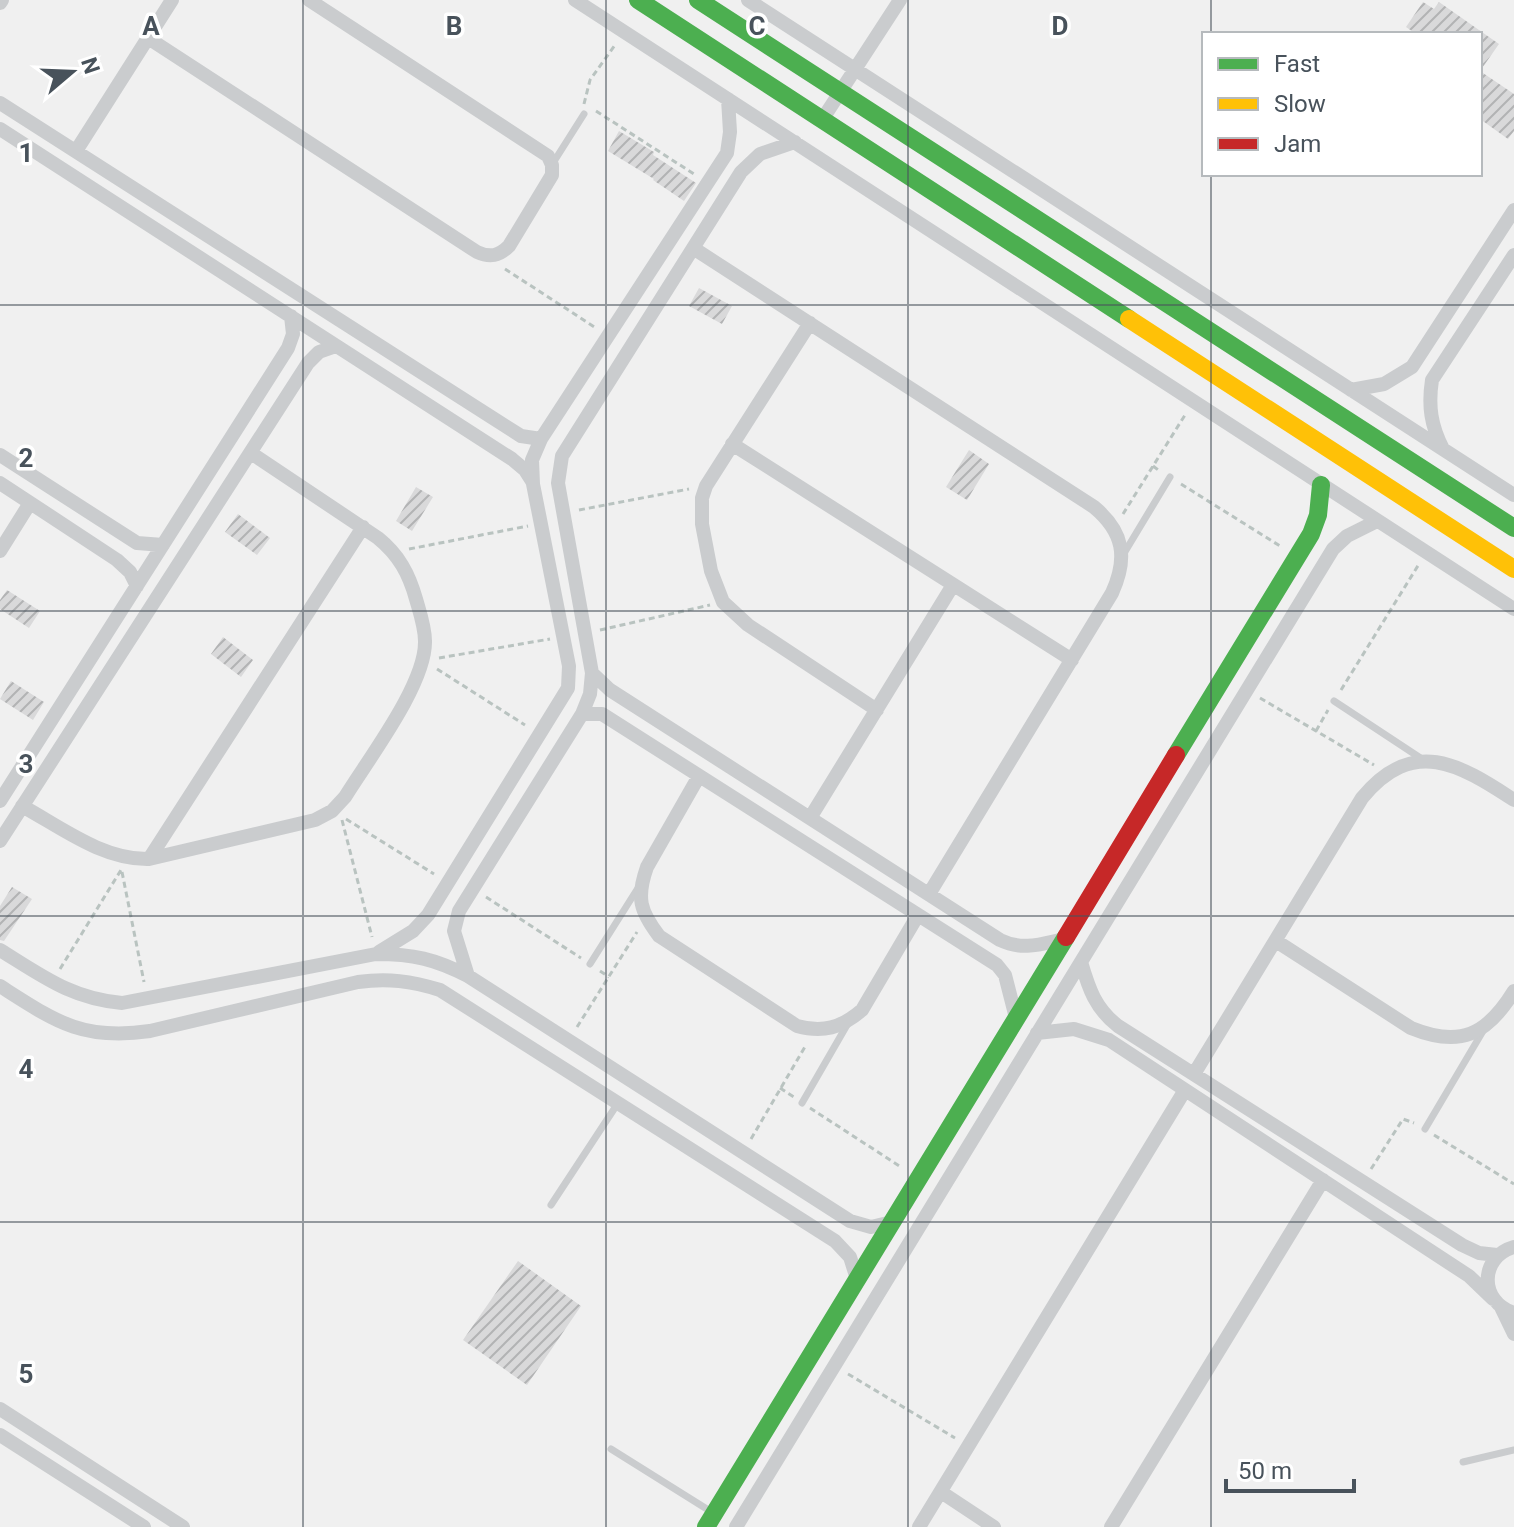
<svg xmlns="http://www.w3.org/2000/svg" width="1514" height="1527" font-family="Roboto,sans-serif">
<defs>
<pattern id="building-hatch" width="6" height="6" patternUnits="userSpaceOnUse" patternTransform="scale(2)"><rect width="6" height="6" fill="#d9d9da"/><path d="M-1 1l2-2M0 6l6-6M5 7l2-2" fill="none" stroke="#b2b3b4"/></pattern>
</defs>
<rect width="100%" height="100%" fill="#f0f0f0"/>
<!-- building -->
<path fill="url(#building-hatch)" d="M1423,2L1434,9L1439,2L1499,44L1480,71L1514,94V131L1508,139L1480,119V34H1416L1406,27Z
M619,131L654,152L653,155L696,183L684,201L653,180L654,179L608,151Z
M699,288L732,306L722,324L689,306Z
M969,450L989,464L967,500L946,487Z
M416,487L433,497L412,531L396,521Z
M238,514L270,538L257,555L225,532Z
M7,590L40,611L29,628L0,609V600Z
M223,637L253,660L241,677L211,654Z
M11,681L44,702L33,720L0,699Z
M12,887L32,899L4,941L0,940V906Z
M518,1261L581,1306L527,1385L463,1340Z"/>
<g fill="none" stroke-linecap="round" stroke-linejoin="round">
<!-- path -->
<path stroke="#b9c3c0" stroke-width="3" stroke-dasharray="6 4" stroke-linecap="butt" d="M584,104L590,80L615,45
M596,111L694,174
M505,269L596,328
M1153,466L1161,472
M1181,484L1280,546
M579,510L689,489
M1123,514L1185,415
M409,549L528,526
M600,630L710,605
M439,658L550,639
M437,669L525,725
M1341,690L1419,564
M1260,698L1374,765
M1316,731L1328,710
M346,819L434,874
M342,820L372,937
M122,872L144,982
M486,897L581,958
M60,969L121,870
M600,971L609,977
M577,1027L637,932
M780,1088L794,1097
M810,1108L901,1167
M1434,1135L1514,1184
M751,1139L806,1045
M1371,1169L1403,1119L1414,1123
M848,1374L955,1438"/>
<!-- lane -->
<path stroke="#caccce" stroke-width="7" d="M553,163L584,114
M1123,555L1170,477
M1334,701L1422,759
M590,964L638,888
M802,1103L847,1025
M1425,1129L1483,1031
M551,1205L618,1103
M611,1449L710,1511
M1463,1462L1514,1450"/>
<!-- street -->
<path stroke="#caccce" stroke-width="14" d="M575,0L1514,609
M748,0L1514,495
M0,3L2,0
M148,38L477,252C490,258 499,256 509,246L552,175V165L548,156L309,0
M0,103L521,436L541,439
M822,120L900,0
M0,129L512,459L525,470L532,481
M76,151L172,0
M693,248L1094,507C1124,532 1128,558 1112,593L929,894
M810,323L706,486L702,498V524L711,571L723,602L748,625L877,710
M1351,390L1384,384L1412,367L1514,210
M732,444L1072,660
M1443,449C1431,426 1428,406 1432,380L1514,255
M0,455L137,543L163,545
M0,483L117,560L130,572L137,586
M0,551L30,503
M592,673L610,690L1000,940C1023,951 1041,944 1064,939
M582,714H602L997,965L1005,975L1016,1018
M699,776L647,867C636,898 640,911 659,936L797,1026C823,1033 841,1028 862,1010L918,915
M0,801L288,348L293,334L291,316
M22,806C62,828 103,860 149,859L315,820L332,811L345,797C369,758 426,684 425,641C425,627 420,613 416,599C409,574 399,555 378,538L251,453
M810,818L953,585
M0,841L308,363L319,352L336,346
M149,859L363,527
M1276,941L1411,1028C1460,1048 1487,1035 1514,991
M0,950C42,976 72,999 122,1003L376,954C413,954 435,959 468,976L850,1221L871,1227L892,1222
M379,952L413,931L428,915L568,688L569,666L533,484L532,460L541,439L727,153L730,132L728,99
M1081,962C1089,989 1095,1008 1118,1026L1462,1245L1479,1253L1497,1255
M468,976L454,931L459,911L582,714L590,694L592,673L558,483L562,456L741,172L760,154L795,142
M0,986C55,1021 82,1041 150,1031L358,982C388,978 411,981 440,990L835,1241L850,1257L857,1279
M1037,1033L1074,1029L1109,1040L1469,1276L1493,1299
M1194,1074L1362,798C1413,736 1459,764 1514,800
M1514,1247C1479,1257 1479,1302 1514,1313
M1501,1307L1514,1334
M0,1409L183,1527
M0,1435L144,1527
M941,1492L994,1527
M736,1527L1333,549L1347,536L1377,521
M919,1527L1185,1090
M1111,1527L1323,1180"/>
<!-- fast -->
<path stroke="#4caf50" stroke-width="18" d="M638,0L1129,319
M698,0L1514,528
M1176,755L1311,534L1318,515L1321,485
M706,1527L1066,937"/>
<!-- slow -->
<path stroke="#ffc107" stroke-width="18" d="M1129,319L1514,569"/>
<!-- jam -->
<path stroke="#c62828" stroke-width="18" d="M1066,937L1176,755"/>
</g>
<!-- grid -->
<path fill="none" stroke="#48525b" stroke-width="2" stroke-opacity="0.55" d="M303,0V1527M606,0V1527M908,0V1527M1211,0V34M1211,174V1527M0,305H1514M0,611H1514M0,916H1514M0,1222H1514"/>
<g font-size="26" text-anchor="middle" font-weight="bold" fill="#48525b" stroke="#fff" stroke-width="7" stroke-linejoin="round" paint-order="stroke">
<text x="151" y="35">A</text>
<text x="454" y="35">B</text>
<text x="757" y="35">C</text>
<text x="1060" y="35">D</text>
<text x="26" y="162">1</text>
<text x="26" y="467">2</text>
<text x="26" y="773">3</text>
<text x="26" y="1078">4</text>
<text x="26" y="1383">5</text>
</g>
<!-- legend -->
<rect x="1202" y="32" width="280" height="144" fill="#ffffff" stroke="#b6babd" stroke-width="2"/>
<rect x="1218" y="58" width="40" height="12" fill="#4caf50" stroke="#b6babd" stroke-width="2"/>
<text x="1274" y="72" font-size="24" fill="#48525b">Fast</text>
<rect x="1218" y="98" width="40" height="12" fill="#ffc107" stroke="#b6babd" stroke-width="2"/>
<text x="1274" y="112" font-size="24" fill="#48525b">Slow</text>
<rect x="1218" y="138" width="40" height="12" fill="#c62828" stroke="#b6babd" stroke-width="2"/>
<text x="1274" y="152" font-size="24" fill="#48525b">Jam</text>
<!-- north arrow -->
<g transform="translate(72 72) rotate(71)" stroke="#ffffff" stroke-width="6" paint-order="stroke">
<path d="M0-6L14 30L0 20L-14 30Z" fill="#48525b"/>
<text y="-12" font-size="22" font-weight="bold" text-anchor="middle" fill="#48525b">N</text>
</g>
<!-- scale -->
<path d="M1226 1479v12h128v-12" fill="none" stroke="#48525b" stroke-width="4"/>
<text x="1238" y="1479" font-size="24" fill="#48525b" stroke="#ffffff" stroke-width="6" paint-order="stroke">50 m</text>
</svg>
